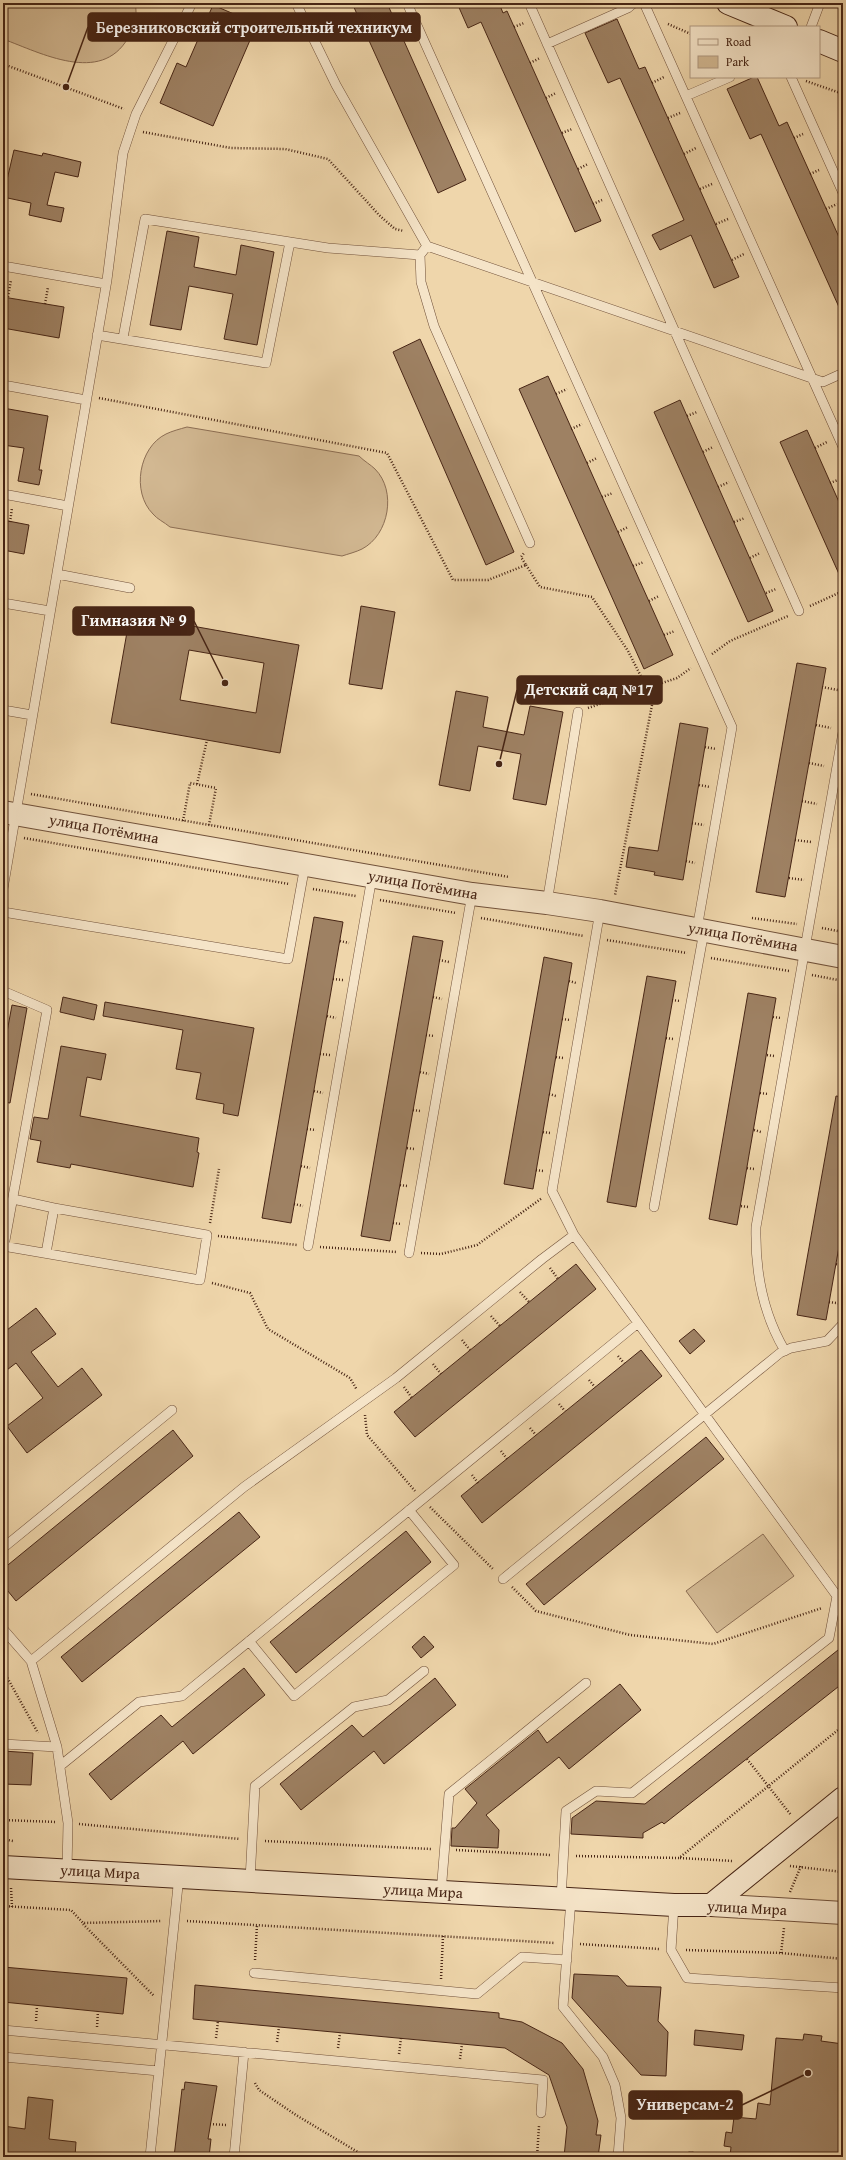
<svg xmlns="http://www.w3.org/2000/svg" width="846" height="2160" font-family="'Gentium Book Plus',serif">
<rect width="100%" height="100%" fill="#efd6ab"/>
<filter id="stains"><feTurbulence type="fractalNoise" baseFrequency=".005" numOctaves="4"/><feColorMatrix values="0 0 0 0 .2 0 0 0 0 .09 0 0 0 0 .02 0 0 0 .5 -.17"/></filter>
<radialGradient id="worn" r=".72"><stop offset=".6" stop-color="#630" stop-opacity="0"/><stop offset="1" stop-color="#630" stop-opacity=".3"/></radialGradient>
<!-- green -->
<path fill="#d2b892" stroke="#8c6e54" d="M3,3H135C138,15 134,28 128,38C101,85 41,53 3,39Z
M187,427L359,456C364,461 371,465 375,469C397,491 389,535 362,549C356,552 348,554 342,556L170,527C164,522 157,519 153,514C131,492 139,447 166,434C172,431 180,429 187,427Z
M763,1534L794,1576L717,1633L686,1591Z"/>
<!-- building -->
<path fill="#9e8163" stroke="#472515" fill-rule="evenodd" d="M352,3H387L466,180L438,193Z
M457,3H499L503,13L507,11L601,221L575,232L481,22L468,28Z
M213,5L257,24L213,126L160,103L177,63L186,67Z
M617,19L639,69L645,67L739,277L714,288L691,235L660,250L652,235L684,220L620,78L608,83L585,33Z
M754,77H757L779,126L787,122L843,246V316L761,134L750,139L727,89Z
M14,150L42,156L43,153L81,162L78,177L55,172L47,205L64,208L61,222L29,215L31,203L3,197Z
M167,231L199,237L194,267L236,275L241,245L274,252L257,345L224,339L233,294L189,286L181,330L150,325Z
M3,297L64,307L59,338L3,328Z
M420,339L514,552L486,565L393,352Z
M548,376L673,655L644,669L519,389Z
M680,400L773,611L748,622L654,412Z
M3,408L48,416L39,470H42L39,485L18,481L24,448L3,445Z
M807,430L843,511V583L780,442Z
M3,520L29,525L24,554L3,550Z
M361,606L395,612L382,689L349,684Z
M130,615L299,645L280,753L111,723ZM189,650L264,663L256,713L180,700Z
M797,663L826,668L785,897L756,892Z
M456,691L488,697L483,727L524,735L530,706L563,712L546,805L513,799L521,754L478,746L470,791L439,785Z
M680,723L708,728L683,880L654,875L655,872L626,867L629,847L658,851Z
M314,917L343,922L291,1223L262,1218Z
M413,936L443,941L390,1241L361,1236Z
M544,957L572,963L533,1189L504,1184Z
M647,976L676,981L636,1207L607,1202Z
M748,993L776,998L737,1225L709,1219Z
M63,997L97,1005L94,1020L60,1012Z
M105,1002L254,1028L238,1116L223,1113L224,1104L196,1099L201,1073L176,1069L183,1030L103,1016Z
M12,1005L27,1008L10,1103L3,1102V1054Z
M61,1046L106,1054L101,1080L87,1077L80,1116L199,1138L197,1152L199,1153L193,1187L71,1164L70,1168L37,1162L41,1141L30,1139L34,1117L48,1119Z
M836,1096L843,1097V1224L826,1320L797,1315Z
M576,1264L596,1289L415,1437L394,1412Z
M36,1308L56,1334L31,1352L58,1387L82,1368L102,1395L27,1453L7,1426L43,1398L16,1363L3,1373V1333Z
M694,1329L705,1341L690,1354L679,1341Z
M641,1350L662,1376L482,1523L461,1496Z
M173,1430L193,1456L16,1601L3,1585V1569Z
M706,1437L724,1459L544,1605L526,1584Z
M239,1512L260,1537L82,1682L61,1657Z
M406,1531L431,1562L296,1673L270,1642Z
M424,1636L434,1647L421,1658L412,1647Z
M843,1646V1683L664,1824L662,1822L643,1833V1838L571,1834L572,1818L596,1801L645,1804Z
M244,1668L265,1695L193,1754L183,1741L111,1800L89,1774L161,1715L172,1727Z
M435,1678L456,1705L384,1764L374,1751L301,1810L280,1784L352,1725L363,1737Z
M620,1684L641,1710L569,1769L559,1757L486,1815L499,1830L498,1848L451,1846L452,1828H455L477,1803L465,1789L538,1730L547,1743Z
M3,1751L33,1753L31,1785L3,1784Z
M3,1967L127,1978L123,2014L3,2002Z
M574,1974L618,1976L627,1986L661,1987L658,2021L668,2032L666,2076L641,2075L572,1998Z
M195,1985L499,2013V2018L522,2022L562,2043L583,2069L598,2121L596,2135H601L598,2157H564L567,2127L549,2075L505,2048L193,2019Z
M695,2030L744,2035L742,2050L694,2045Z
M804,2034L822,2036L821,2041L843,2044V2157H730L731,2147L724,2146L726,2132L732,2133L734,2117L756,2119L758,2103L770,2105L776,2038L803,2040Z
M185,2082L217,2086L208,2139H211L209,2157H174L182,2089L184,2090Z
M28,2097L53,2100L49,2139L76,2142L75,2157H3V2126L25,2129Z"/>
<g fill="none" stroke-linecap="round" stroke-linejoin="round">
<defs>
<path id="service" d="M296,3L336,85L427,246L823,382L843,373
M407,3L732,727L697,929
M529,3L799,611
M644,3L843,447
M811,27L820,3
M547,44L628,8L634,3
M791,77L843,193
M686,96L730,77
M290,242L328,248L420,255
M427,246L420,255L421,282L434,326L530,543
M3,266L106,284
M97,335L266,363L290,242L145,219L123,338
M3,385L86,400
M3,494L68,506
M57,574L130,588
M3,603L50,611
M3,710L32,715
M3,889L107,280L123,153L136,114L192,3
M547,903L578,712
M600,911L552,1191L574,1235L837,1596L843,1597
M3,912L288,959L305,865
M3,991L47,1010L4,1246
M13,1199L54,1208L46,1253
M654,1207L704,931
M3,1246L200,1280L207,1235L54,1208
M308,1246L372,877
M409,1253L472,894
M785,1351C763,1314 755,1270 756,1227L843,732
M3,1548L172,1410
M503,1579L780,1353L791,1348L827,1341L843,1324
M3,1629L31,1661L57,1747L68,1823L67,1870
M249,1641L294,1696L454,1565L409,1510
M31,1661L244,1487L396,1378L542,1259L574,1235
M3,1744L57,1747
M60,1766L139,1702L182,1696L638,1323
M250,1880L255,1786L354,1707L388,1700L424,1671
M441,1893L449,1794L586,1683
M561,1899L566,1811L596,1791L632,1793L829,1638L837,1596
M571,1899L563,2007L603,2057L615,2085L621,2118L618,2157
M674,1905L671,1950L687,1978L843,1988
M254,1973L477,1994L522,1957L567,1960
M3,2030L543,2080L541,2113
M3,2057L159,2071
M150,2157L179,1876
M234,2157L244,2052
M691,2157V2156"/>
<path id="tertiary" d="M3,812L472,894L547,903L600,911L843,957
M711,1905L843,1913"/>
<path id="secondary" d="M728,3L786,27
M819,41L843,51
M3,1867L674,1905H711L843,1798"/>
</defs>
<!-- service casing -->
<use href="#service" stroke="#71513a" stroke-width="10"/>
<!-- tertiary casing -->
<use href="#tertiary" stroke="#71513a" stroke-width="24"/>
<!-- secondary casing -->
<use href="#secondary" stroke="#472515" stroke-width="24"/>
<!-- path -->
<path stroke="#472515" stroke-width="2.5" stroke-dasharray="1 2" stroke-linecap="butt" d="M668,24L691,34
M514,27L524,23
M530,63L540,58
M3,64L124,109
M806,81L843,94
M652,83L664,77
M546,98L556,93
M668,118L680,113
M143,132L231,148L285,149L328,159L379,215L395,229L404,231
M562,133L572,129
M794,138L803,134
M684,154L696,148
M578,169L588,164
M810,174L819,170
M700,189L712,184
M593,204L602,200
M826,209L837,204
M716,224L728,219
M842,244H843
M732,260L744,254
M8,297L11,280
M45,304L48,287
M556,394L567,389
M99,398L387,453L453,580H488L526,565L521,557L524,553
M687,416L697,412
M571,429L582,424
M815,448L827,442
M703,452L713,447
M587,463L597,458
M830,483L843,478
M718,487L729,482
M602,497L613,493
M10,522L12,508
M734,522L745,518
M618,532L628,527
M750,558L760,553
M526,565L540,587L592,597L628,651L653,700L615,895
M633,566L644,562
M766,593L776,589
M649,601L659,596
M810,606L843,591
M664,635L675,631
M712,654L730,641L788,616
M822,687L843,691
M588,708L677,678L691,668
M816,725L831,728
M705,747L716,749
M809,763L824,766
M197,784L207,740
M699,785L710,787
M31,794L509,877
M802,801L817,804
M183,821L190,783L216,788L209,825
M692,823L704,825
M24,838L289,884
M795,840L811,842
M686,861L695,863
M789,878L804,880
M313,889L356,896
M380,900L456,913
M481,918L584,936
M752,918L797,924
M822,928L843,932
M607,940L687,953
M340,941L349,943
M711,958L789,971
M439,960L449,962
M812,975L843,981
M333,979L343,980
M569,981L576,983
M433,997L442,999
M672,1000L680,1001
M327,1016L336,1018
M773,1017L781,1018
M562,1019L570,1020
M426,1035L434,1036
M666,1038L673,1039
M320,1054L330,1055
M767,1055L774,1056
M556,1057L563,1058
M420,1072L429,1074
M314,1091L323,1093
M760,1093L768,1094
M549,1094L556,1096
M413,1110L420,1111
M307,1129L316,1130
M754,1130L761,1132
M543,1132L550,1133
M407,1148L414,1149
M301,1166L310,1168
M747,1168L754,1169
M536,1170L543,1171
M400,1185L407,1186
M294,1204L303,1206
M741,1206L748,1207
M210,1223L219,1169
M393,1223L401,1224
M218,1236L297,1245
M320,1247L397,1252
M421,1253L441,1254L477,1245L542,1198
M836,1264L843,1265
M550,1268L558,1279
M212,1283L250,1293L268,1329L350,1378L357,1390
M520,1292L529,1302
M829,1302L843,1304
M491,1316L500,1326
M462,1340L470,1350
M618,1356L624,1363
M433,1364L441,1374
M589,1380L595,1387
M404,1387L412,1398
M559,1404L565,1411
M365,1415L367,1435L415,1491
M530,1428L536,1435
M501,1451L507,1459
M472,1475L478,1483
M430,1507L494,1570
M512,1587L536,1611L630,1635L713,1644L822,1608
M3,1670L38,1733
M747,1759L791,1815
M3,1820L56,1822
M79,1824L240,1839
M3,1839L13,1841
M265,1841L431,1849
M456,1850L551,1855
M576,1856L679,1858L843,1726
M680,1858L733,1861
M790,1866L843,1872
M11,1888L12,1907
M790,1892L801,1866
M3,1906L71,1910L83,1923L162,1921
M187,1921L555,1943
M83,1924L154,1996
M580,1944L659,1949
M686,1950L781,1953L843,1959
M781,1953L784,1928
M255,1960L257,1925
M441,1979L443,1936
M36,2021L37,2006
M97,2027L98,2011
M216,2038L218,2021
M277,2042L279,2027
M338,2048L340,2033
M399,2054L401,2038
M460,2059L462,2044
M255,2083L259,2090L296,2115L366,2157
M210,2124L226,2125
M537,2157L539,2126"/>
<!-- service -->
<use href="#service" stroke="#f5e4c8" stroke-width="9"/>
<!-- tertiary -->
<use href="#tertiary" stroke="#f5e4c8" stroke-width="22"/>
<!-- secondary -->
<use href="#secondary" stroke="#f5e4c8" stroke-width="22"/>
</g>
<g text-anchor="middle" stroke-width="4" stroke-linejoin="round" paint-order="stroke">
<!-- street labels -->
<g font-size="15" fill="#472515" stroke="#f5e4c8">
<text transform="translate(104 829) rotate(10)" y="5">улица Потёмина</text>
<text transform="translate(423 885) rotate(10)" y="5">улица Потёмина</text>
<text transform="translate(743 937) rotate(10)" y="5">улица Потёмина</text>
<text transform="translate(100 1872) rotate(3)" y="5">улица Мира</text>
<text transform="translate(423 1891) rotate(3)" y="5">улица Мира</text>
<text transform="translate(747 1908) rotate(3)" y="5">улица Мира</text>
</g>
</g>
<!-- callouts -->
<path fill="none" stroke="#472515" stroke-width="1.5" d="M66 87L88 27M225 683L194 621M499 764L517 690M808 2073L742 2105"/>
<g fill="#472515" stroke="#f5e4c8" stroke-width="1.5">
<circle cx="66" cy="87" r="4"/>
<circle cx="225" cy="683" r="4"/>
<circle cx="499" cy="764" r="4"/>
<circle cx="808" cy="2073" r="4"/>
</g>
<g fill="#472515" stroke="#472515" stroke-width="1.5">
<rect x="88" y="13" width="332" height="28" rx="4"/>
<rect x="73" y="607" width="121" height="28" rx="4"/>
<rect x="517" y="676" width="145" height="28" rx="4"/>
<rect x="629" y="2091" width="113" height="28" rx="4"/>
</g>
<g font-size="16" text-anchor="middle" font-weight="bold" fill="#fff">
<text x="254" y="33">Березниковский строительный техникум</text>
<text x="134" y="626">Гимназия № 9</text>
<text x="589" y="695">Детский сад №17</text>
<text x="685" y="2110">Универсам-2</text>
</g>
<!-- margin -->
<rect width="846" height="2160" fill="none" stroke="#efd6ab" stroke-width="16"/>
<rect x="4" y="4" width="838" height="2152" fill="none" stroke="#472515" stroke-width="2"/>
<rect x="8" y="8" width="830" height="2144" fill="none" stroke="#472515"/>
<!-- legend -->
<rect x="690" y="26" width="130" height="52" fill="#f5e4c8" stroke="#af9880"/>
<rect x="698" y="39" width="20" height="6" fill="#f5e4c8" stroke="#af9880"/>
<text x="726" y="46" font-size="12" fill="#472515">Road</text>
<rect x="698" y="56" width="20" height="12" fill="#d2b892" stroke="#af9880"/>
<text x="726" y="66" font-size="12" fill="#472515">Park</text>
<rect width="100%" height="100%" filter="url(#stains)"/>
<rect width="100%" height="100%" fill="url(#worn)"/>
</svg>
